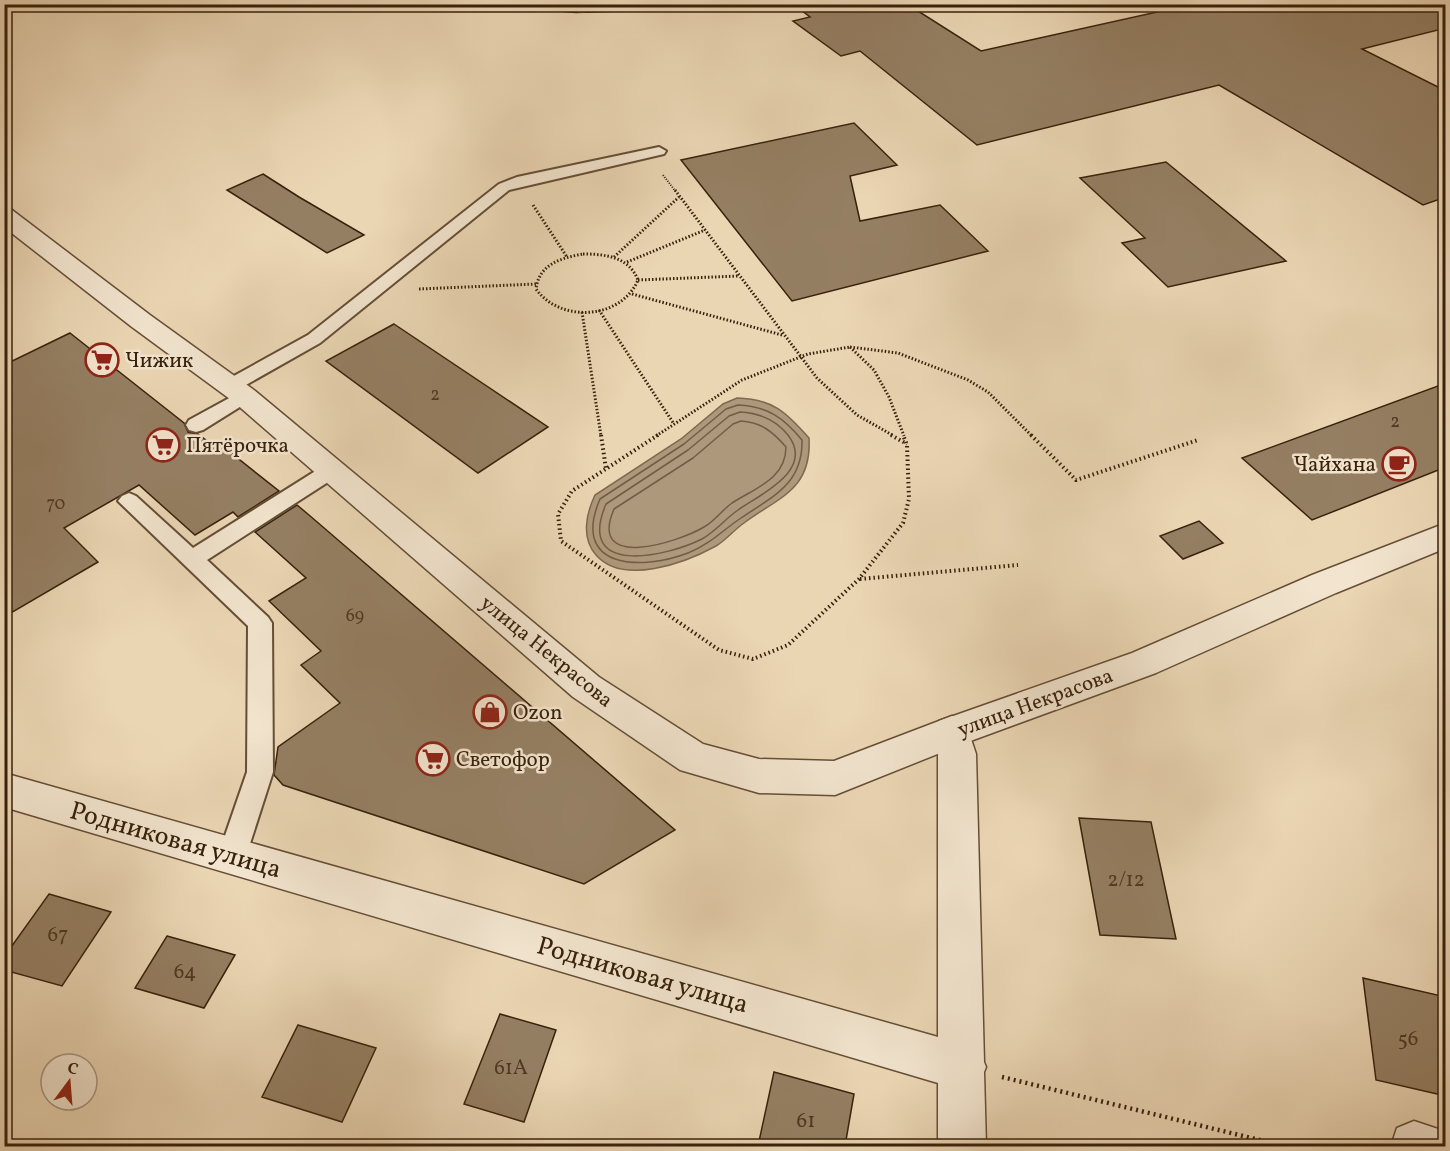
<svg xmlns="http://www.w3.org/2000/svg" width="1450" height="1151" font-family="Vollkorn,serif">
<rect width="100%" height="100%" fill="#ebd6b4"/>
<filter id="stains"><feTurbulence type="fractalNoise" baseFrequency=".00333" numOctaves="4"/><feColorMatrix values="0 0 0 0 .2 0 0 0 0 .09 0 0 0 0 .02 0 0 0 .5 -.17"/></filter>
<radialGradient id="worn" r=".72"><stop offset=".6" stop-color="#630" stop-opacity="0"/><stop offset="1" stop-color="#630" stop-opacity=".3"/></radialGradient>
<!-- water -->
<path fill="#ae987b" stroke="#7f684f" stroke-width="1.5" d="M737,398C773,399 786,412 809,438C812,490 779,497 744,523C734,530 726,540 716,546C685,563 623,586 596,555C581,538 586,514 595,495L681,439L723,404Z"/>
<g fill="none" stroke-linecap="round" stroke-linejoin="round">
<!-- shore -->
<path stroke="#735c44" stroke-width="1.5" d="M738,405C767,406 784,418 802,440C803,484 773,496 741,518C723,530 709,545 688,553C641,571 570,569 600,499L684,444L726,409Z
M740,412C759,413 776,420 788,435C815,470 761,494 738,510C725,519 716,531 702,539C666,557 575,577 606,504L688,450L729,416Z
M741,421C761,422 773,432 786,447C786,479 755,488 732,503C722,510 715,521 704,527C679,542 587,572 614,509L693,458L733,424Z"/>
</g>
<!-- building -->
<path fill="#957f63" stroke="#38210c" stroke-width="1.5" d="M793,4H907L981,51L1193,4H1446V28L1362,49L1446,91V197L1423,205L1219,85L977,145L860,51L841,56L793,21L810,17Z
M854,123L897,165L850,176L860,221L940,205L988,251L792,301L681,160Z
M1166,162L1286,261L1168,287L1122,243L1145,238L1080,178Z
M263,174L299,197L364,235L327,253L227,190Z
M394,324L548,427L478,473L326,361Z
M70,333L184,423L188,432L198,434L216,448L221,445L279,491L238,517L233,512L195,535L139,485L64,528L98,562L4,617V365Z
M1446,383V467L1312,520L1242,458Z
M297,505L309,515L675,830L584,884L283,785L274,775L278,747L340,703L301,665L321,651L269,601L306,578L255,532Z
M1199,521L1223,543L1183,559L1160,536Z
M1079,818L1151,822L1176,939L1100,935Z
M49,894L111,912L62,986L4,970V957Z
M167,936L235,955L204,1008L135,988Z
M1363,978L1446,997V1096L1376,1080Z
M500,1014L556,1030L524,1122L464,1104Z
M298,1025L376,1048L342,1122L262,1097Z
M774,1072L854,1094L845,1146H758Z"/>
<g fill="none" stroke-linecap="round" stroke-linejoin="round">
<defs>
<path id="service" d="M659,147L666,151L664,154L509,190L320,343L237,390H223L220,386L223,382L308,335L499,184L517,177Z
M244,390L251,392L254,396L251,400L203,430L196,432L189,430L186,425L189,420Z
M332,463L339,465L342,470L339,475L207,560L268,617L272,623L273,772L246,856L242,865L232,869L222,865L218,856L247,772L248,626L118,501L122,496L129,493L136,496L193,548L325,465Z"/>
<path id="minor" d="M952,716L965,721L976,754L984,1062L986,1067L984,1072L986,1146H938V1083L4,807V773L938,1037V754L933,732L939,721Z
M1414,1121L1438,1129L1445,1146H1391L1397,1128Z"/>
<path id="tertiary" d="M4,208L12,210L150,315L254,390L599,677L703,744L759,759L834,761L939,721L1132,653L1312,575L1446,523V548L1336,593L1156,673L965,743L835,795L759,793L680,770L573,697L234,402L132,327L4,227Z"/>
</defs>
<!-- service casing -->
<use href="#service" stroke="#654e36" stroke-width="4"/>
<!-- minor casing -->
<use href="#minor" stroke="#654e36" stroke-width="3"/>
<!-- tertiary casing -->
<use href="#tertiary" stroke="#654e36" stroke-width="3"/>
<!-- path-far3 -->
<path stroke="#38210c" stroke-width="2" stroke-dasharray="1 1.5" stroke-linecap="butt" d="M663,175L676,192"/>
<!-- path-far2 -->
<path stroke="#38210c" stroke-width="3" stroke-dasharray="1.5 2" stroke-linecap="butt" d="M675,190L817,378L857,415L894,436
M533,205L567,257
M583,254C606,254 629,257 638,280C621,320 560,323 536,289C539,264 561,258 583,254Z
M614,257L679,197
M627,262L705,230
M638,280L739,276
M419,289L536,284
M632,294L782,335
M599,310L674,424
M582,312L601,436
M850,347L898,353L968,380L988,392L1032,436
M850,347L874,370L889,397L904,436
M656,436L742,380L808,354L850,347"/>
<!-- path-far1 -->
<path stroke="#38210c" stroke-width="4" stroke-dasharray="1.5 3" stroke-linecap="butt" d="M601,435L606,469
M658,435L572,491L558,514L561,541L719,650L753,659L788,645L859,579L903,523L909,499L907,445L903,435
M891,435L907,444
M1031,435L1076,480L1198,440
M1440,477L1446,481
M860,579L1018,565"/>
<!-- path -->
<path stroke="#38210c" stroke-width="4.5" stroke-dasharray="2 4" stroke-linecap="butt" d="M1002,1077L1284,1146"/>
<!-- service -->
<use href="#service" fill="#f2e4ce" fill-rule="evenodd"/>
<!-- minor -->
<use href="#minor" fill="#f2e4ce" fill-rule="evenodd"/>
<!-- tertiary -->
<use href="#tertiary" fill="#f2e4ce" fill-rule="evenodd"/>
<defs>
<path id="rail" d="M498,4L576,11L787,4
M4,6L18,4"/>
</defs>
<!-- rail casing -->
<use href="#rail" stroke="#38210c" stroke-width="4.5"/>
<!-- rail -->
<use href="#rail" stroke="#f2e4ce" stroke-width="3" stroke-dasharray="8" stroke-linecap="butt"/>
</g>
<!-- icons -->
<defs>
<symbol id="supermarket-ring" viewBox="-11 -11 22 22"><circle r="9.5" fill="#f2e4ce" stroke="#8f2418" stroke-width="1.5"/><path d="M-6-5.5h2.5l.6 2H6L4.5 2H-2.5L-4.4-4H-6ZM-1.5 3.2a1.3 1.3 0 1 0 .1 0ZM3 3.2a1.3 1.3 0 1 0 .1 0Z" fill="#8f2418"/></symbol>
<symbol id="cafe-ring" viewBox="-11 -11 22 22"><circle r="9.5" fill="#f2e4ce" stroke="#8f2418" stroke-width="1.5"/><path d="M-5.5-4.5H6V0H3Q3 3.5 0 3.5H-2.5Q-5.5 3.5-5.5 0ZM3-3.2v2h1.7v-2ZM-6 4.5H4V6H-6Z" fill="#8f2418"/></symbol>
<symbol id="shop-ring" viewBox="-11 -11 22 22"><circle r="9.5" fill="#f2e4ce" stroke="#8f2418" stroke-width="1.5"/><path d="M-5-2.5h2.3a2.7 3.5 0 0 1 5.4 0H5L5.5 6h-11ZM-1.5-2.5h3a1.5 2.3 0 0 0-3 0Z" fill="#8f2418"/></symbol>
</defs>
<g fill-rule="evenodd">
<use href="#supermarket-ring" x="83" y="341" width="38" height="38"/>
<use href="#supermarket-ring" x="144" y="426" width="38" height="38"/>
<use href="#cafe-ring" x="1380" y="445" width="38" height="38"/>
<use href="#shop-ring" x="471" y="693" width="38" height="38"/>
<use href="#supermarket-ring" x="414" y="740" width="38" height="38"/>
</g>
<g text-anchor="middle" stroke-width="5" stroke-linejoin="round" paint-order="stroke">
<!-- number labels -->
<g font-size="18" fill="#4f3822">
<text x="435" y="400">2</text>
<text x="1395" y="427">2</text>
<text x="56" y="509">70</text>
<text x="355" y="621">69</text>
</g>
<!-- poi labels -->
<g font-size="21" fill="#38210c" stroke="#f2e4ce" text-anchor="start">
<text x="125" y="367">Чижик</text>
<text x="186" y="452">Пятёрочка</text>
<text x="1376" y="471" text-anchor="end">Чайхана</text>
<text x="513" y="719">Ozon</text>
<text x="456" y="766">Светофор</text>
</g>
<!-- street labels -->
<g font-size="21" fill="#38210c" stroke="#f2e4ce">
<text transform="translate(547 651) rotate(39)" y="7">улица Некрасова</text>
<text transform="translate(1035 702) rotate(-20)" y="7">улица Некрасова</text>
</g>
<!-- near-number labels -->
<g font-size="21" fill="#4f3822">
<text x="1126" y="886">2/12</text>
<text x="58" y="941">67</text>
<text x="185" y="978">64</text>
<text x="1408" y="1045">56</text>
<text x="511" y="1074">61А</text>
<text x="806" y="1127">61</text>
</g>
<!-- near-street labels -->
<g font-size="26" fill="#38210c" stroke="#f2e4ce">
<text transform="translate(176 839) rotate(16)" y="9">Родниковая улица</text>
<text transform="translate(643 974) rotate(16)" y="9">Родниковая улица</text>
</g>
</g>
<!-- margin -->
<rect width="1450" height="1151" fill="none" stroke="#ebd6b4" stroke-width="24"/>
<rect x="6" y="6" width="1438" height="1139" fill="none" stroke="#38210c" stroke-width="3"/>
<rect x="12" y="12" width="1426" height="1127" fill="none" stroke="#38210c" stroke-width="1.5"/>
<!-- north arrow -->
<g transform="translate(69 1082) rotate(16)"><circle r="28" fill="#f2e4ce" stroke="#a89680" stroke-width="1.5"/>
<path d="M0-4.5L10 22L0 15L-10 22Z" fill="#8f2418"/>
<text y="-9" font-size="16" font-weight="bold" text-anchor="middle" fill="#38210c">С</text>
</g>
<rect width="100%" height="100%" filter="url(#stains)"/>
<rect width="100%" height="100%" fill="url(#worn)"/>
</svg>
